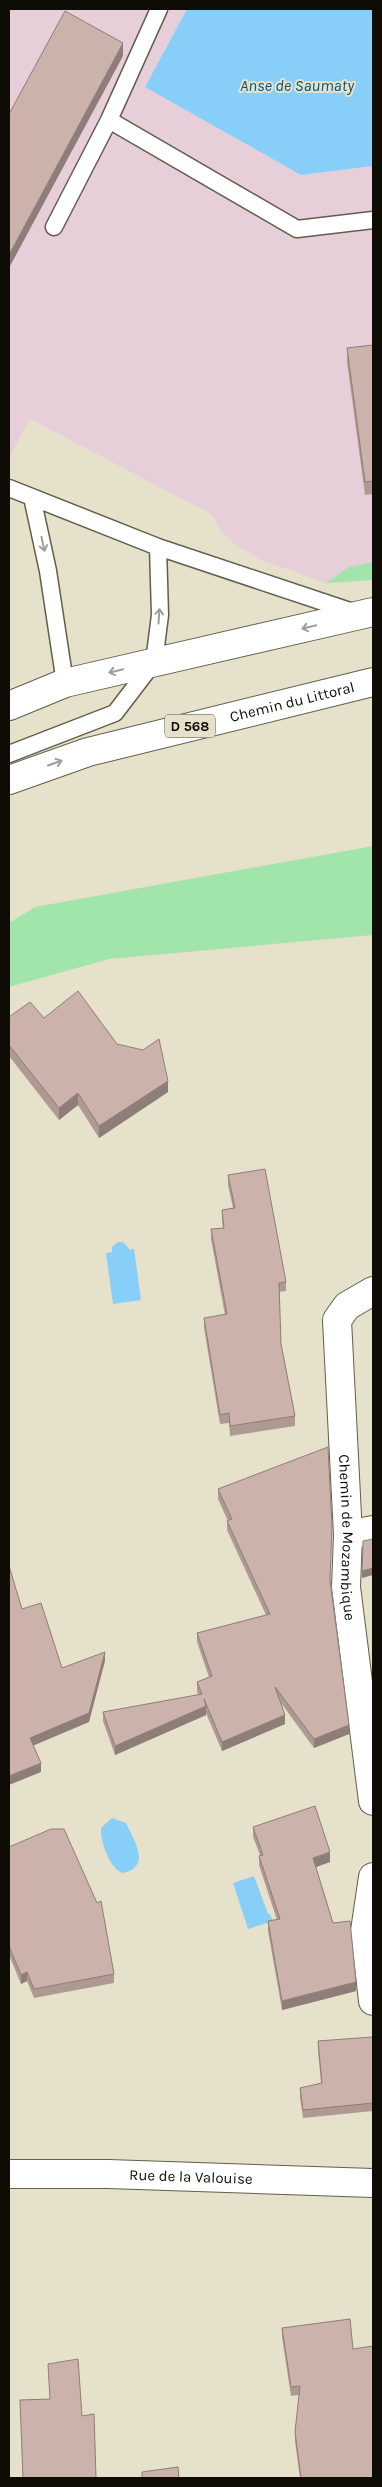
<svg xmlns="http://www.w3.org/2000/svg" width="382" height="2487" font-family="Karla,sans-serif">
<rect width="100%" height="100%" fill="#e6e1ca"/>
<!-- industrial -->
<path fill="#e7cfd9" d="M9,9H187L145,86L301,175L373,166V580L326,583L261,560L233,543L221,531L213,515L30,419L9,458Z"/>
<!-- green -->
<path fill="#a2e5ab" d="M373,562V580L326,583L349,567Z
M373,846V935L109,959L9,987V923L35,907Z"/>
<!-- water -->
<path fill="#87cff8" d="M187,9H373V166L301,175L145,87Z
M118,1242H123L130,1250L134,1249L141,1300L113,1304L106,1253L112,1252V1247Z
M112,1818L126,1823C134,1840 152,1867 123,1873C110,1869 100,1841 101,1828Z
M254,1876L268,1914H270L273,1921L248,1929L233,1883Z"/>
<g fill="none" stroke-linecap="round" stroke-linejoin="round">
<defs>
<path id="service" d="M109,120L297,229L373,220
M54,227L109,120L159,9
M9,488L158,547L356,613
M32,497L48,571L65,683
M9,754L115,713L154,662L160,615L158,547"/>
<g id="minor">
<path id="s1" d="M373,1291L347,1306L337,1320L348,1535L346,1587L373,1801"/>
<path d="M348,1535L373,1530"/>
<path d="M373,1877L365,1931L373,2001"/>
<path id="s2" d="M9,2174H108L373,2183"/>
</g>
<g id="primary">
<path d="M9,706L65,683L373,612"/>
<path id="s3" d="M9,780L88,752L373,682"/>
</g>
</defs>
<!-- service casing -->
<use href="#service" stroke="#625e4a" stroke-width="19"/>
<!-- minor casing -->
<use href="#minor" stroke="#625e4a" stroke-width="30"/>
<!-- primary casing -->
<use href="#primary" stroke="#625e4a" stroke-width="30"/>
<!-- service -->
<use href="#service" stroke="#fff" stroke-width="16"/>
<!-- minor -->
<use href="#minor" stroke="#fff" stroke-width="28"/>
<!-- primary -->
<use href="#primary" stroke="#fff" stroke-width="28"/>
</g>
<!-- wall -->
<path fill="#af9a93" d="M373,345V494L365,495L347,362V348Z
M9,1017L44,1018L117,1044L168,1092L99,1138L78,1105L59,1120L9,1056Z
M228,1175L286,1282V1291L279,1292L281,1344L295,1416V1426L230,1436L229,1423L220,1424L204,1328V1318L225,1315L211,1239V1229L223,1228L222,1220V1210L233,1208L228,1185Z
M218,1489L331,1582L349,1734L314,1748L281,1703L285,1724L222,1751L206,1713V1715L115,1755L103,1721V1712L198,1695L197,1691V1682L209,1677L197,1642V1633L266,1615L227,1530V1521H228L218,1499Z
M253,1827L330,1862L316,1867L333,1923L356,1991L282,2010L268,1931V1921L277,1920L259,1865V1856L260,1855L253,1837Z
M9,1847L114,1974V1983L34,1998L27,1981L21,1984L9,1955Z
M318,2041L373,2042V2111L303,2118L300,2097V2088L321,2083L318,2050Z
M282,2328L353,2349L373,2478H300L295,2441V2432L299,2395L291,2396L282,2337Z"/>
<!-- shaded-wall -->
<path fill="#8e7d78" d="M123,43V56L9,268V255Z
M168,1081V1092L99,1138V1126Z
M78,1093V1105L59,1120V1108Z
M373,1568V1575L362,1578V1571Z
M105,1652V1661L89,1722L30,1747V1738Z
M206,1706V1715L115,1755V1746Z
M285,1715V1724L222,1751V1742Z
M349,1725V1734L314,1748V1739Z
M41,1763V1772L9,1785V1776Z
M330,1852V1862L313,1868V1858Z
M27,1972V1981L21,1984V1975Z
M356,1982V1991L282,2010V2001Z"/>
<!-- building -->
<path fill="#cbb3ab" stroke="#8e7d78" d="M65,11L123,43L9,255V114Z
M373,345V481L365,482L347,348Z
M78,991L117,1044L143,1050L159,1039L168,1081L99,1126L78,1093L59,1108L9,1045V1017L30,1002L44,1018Z
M265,1169L286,1282L279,1283L281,1344L295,1416L230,1426L229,1413L220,1415L204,1318L227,1314L211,1229L224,1228L222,1210L235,1208L228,1175Z
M328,1447L332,1526L330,1580L349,1725L314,1739L275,1687L285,1715L222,1742L204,1699L206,1706L115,1746L103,1712L202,1694L197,1682L212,1676L197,1633L270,1614L227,1521L232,1519L218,1489Z
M373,1539V1568L362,1571L363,1541Z
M9,1566L22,1609L41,1603L62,1668L105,1652L89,1713L30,1738L41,1763L9,1776Z
M315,1806L330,1852L313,1858L333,1923L350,1921L356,1982L282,2001L268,1921L280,1919L259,1856L263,1855L253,1827Z
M51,1829H64L97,1903L101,1901L114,1974L34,1989L27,1972L21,1975L9,1946V1847Z
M372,2037L373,2042V2103L303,2110L300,2088L322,2083L318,2041Z
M350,2319L353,2349L373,2346V2478H301L295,2432L300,2386L291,2387L282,2328Z
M78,2359L82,2416L94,2414L96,2478H23L20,2400L50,2399L48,2364Z
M178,2467L179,2478H142V2472Z"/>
<!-- one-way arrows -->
<defs><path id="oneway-shaft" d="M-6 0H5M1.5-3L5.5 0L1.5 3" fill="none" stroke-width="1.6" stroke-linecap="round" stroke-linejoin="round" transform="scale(1.25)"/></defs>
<g stroke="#9f9e9b">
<use href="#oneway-shaft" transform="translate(43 544) rotate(78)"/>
<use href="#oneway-shaft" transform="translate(159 616) rotate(-86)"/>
<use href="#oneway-shaft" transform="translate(309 627) rotate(167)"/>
<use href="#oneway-shaft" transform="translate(116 671) rotate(167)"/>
<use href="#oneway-shaft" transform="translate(55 763) rotate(-19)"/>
</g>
<g text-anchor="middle" stroke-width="4" stroke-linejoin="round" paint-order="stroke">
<!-- shield labels -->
<rect fill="#e6e1ca" stroke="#4f4c40" stroke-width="1" x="165" y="714.5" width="50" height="23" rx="4"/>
<g font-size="14" font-weight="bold" fill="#0e0c05">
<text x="190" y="731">D 568</text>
</g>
<!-- street labels -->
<g font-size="15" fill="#0e0c05" stroke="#e6e1ca">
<text dy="5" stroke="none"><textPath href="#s3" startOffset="294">Chemin du Littoral</textPath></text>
<text dy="5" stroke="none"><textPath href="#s1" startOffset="265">Chemin de Mozambique</textPath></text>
<text dy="5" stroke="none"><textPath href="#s2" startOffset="182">Rue de la Valouise</textPath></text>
</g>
<!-- water labels -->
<g font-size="16" font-style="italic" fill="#045476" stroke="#e6e1ca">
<text x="297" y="91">Anse de Saumaty</text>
</g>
</g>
<!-- border -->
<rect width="382" height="2487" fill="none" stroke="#0e0c05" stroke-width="20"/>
</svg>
